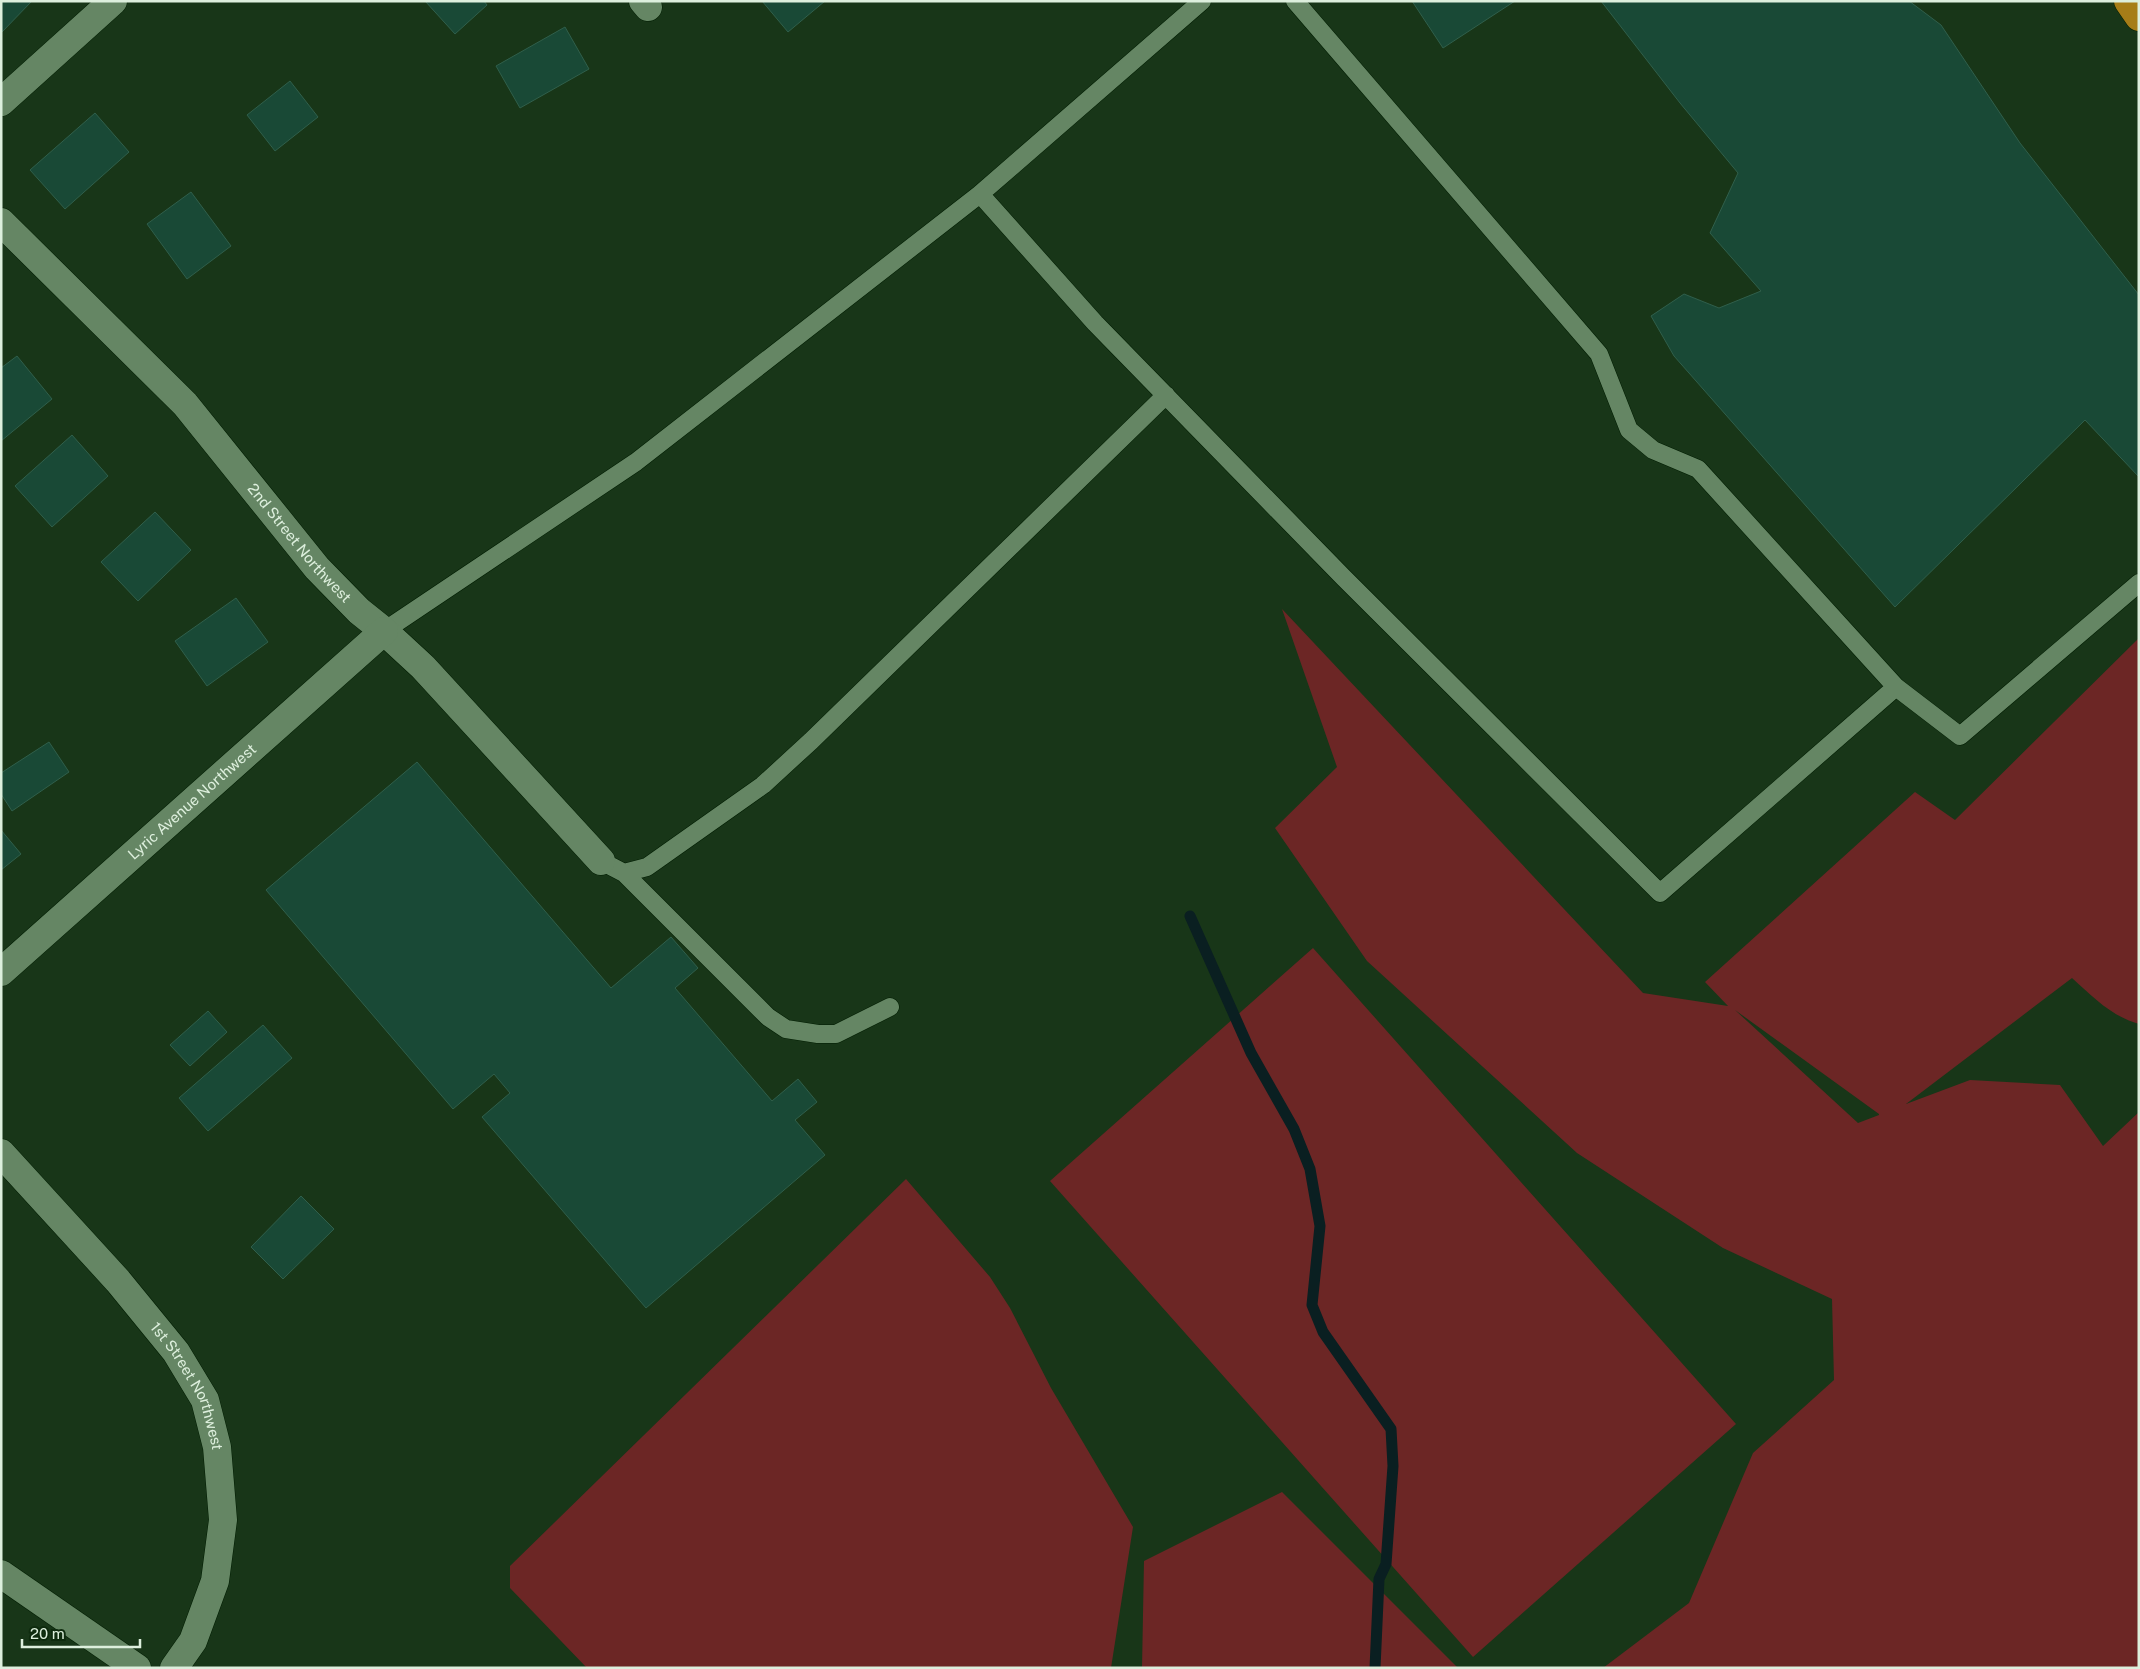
<svg xmlns="http://www.w3.org/2000/svg" width="2140" height="1669" font-family="'Public Sans',sans-serif">
<rect width="100%" height="100%" fill="#183618"/>
<!-- green -->
<path fill="#6c2625" fill-rule="evenodd" d="M1282,609L1643,993L1728,1006L1705,982L1915,792L1955,820L2139,638V1024C2111,1016 2093,997 2072,978L1906,1104L1970,1080L2060,1085L2103,1146L2139,1112V1668H1603L1689,1603L1753,1453L1834,1380L1832,1299L1723,1248L1577,1153L1367,961L1275,828L1337,767ZM1735,1010L1879,1114V1115L1858,1123Z
M1313,948L1736,1424L1473,1657L1050,1181Z
M906,1179L990,1277L1010,1308L1051,1388L1133,1527L1111,1668H587L510,1588V1566Z
M1282,1492L1457,1667L1460,1668H1142L1144,1561Z"/>
<g fill="none" stroke-linecap="round" stroke-linejoin="round">
<!-- stream -->
<path stroke="#0a1f21" stroke-width="11" d="M1190,916L1251,1053L1294,1129L1310,1169L1320,1226L1312,1305L1323,1332L1391,1429L1393,1466L1386,1564L1379,1579L1375,1668"/>
</g>
<!-- building -->
<path fill="#194936" stroke="#305f4b" d="M1,1H32L1,33Z
M425,1H484L487,5L455,34Z
M762,1H825L788,32Z
M1412,1H1515L1443,48Z
M1601,1H1909L1941,25L2020,143L2139,295V477L2085,420L1895,607L1674,356L1651,316L1684,294L1719,308L1761,291L1710,233L1738,173L1680,103Z
M565,27L589,69L520,108L496,66Z
M290,81L318,117L275,151L247,115Z
M95,113L129,152L65,209L30,170Z
M191,192L231,246L187,279L147,224Z
M17,356L52,399L1,441V368Z
M72,435L108,476L52,527L15,486Z
M155,512L191,550L138,601L101,562Z
M236,598L268,642L207,686L175,641Z
M49,742L69,772L12,811L1,794V773Z
M417,762L611,988L671,937L698,968L675,988L772,1101L798,1079L817,1102L795,1120L825,1155L646,1308L482,1117L510,1093L494,1074L453,1109L266,890Z
M1,830L21,854L1,870Z
M208,1011L227,1032L190,1066L170,1045Z
M263,1025L292,1058L208,1131L179,1098Z
M301,1196L334,1229L283,1279L251,1247Z"/>
<g fill="none" stroke-linecap="round" stroke-linejoin="round">
<defs>
<path id="lane" d="M980,194L1095,323L1344,578L1660,893L1896,687L1698,469L1653,450L1629,430L1599,354L1295,1
M384,631L636,462L980,194L1202,1
M1896,687L1960,736L2139,583
M601,861L624,873L647,867L763,785L811,741L1166,395
M624,873L768,1017L786,1029L818,1034H836L890,1007"/>
<g id="street">
<path d="M643,1L648,7"/>
<path d="M1,102L113,1"/>
<path id="s1" d="M1,222L185,404L317,568L359,611L384,631L423,667L601,861"/>
<path id="s2" d="M1,972L384,631"/>
<path id="s3" d="M1,1153L118,1281L176,1352L205,1400L217,1447L223,1520L215,1581L193,1641L174,1668"/>
<path d="M1,1574L137,1668"/>
</g>
<path id="highway" d="M2128,1L2139,17"/>
</defs>
<!-- lane casing -->
<use href="#lane" stroke="#011d02" stroke-width="19"/>
<!-- street casing -->
<use href="#street" stroke="#011d02" stroke-width="29"/>
<!-- highway casing -->
<use href="#highway" stroke="#011d02" stroke-width="29"/>
<!-- lane -->
<use href="#lane" stroke="#658664" stroke-width="18"/>
<!-- street -->
<use href="#street" stroke="#658664" stroke-width="28"/>
<!-- highway -->
<use href="#highway" stroke="#a67d18" stroke-width="28"/>
</g>
<g text-anchor="middle" stroke-width="4.5" stroke-linejoin="round" paint-order="stroke">
<!-- street labels -->
<g font-size="15" fill="#ddefdd" stroke="#0e2b0e">
<text dy="5" stroke="none"><textPath href="#s1" startOffset="439">2nd Street Northwest</textPath></text>
<text dy="5" stroke="none"><textPath href="#s2" startOffset="256">Lyric Avenue Northwest</textPath></text>
<text dy="5" stroke="none"><textPath href="#s3" startOffset="301">1st Street Northwest</textPath></text>
</g>
</g>
<!-- border -->
<rect width="2140" height="1669" fill="none" stroke="#ddefdd" stroke-width="5"/>
<!-- scale -->
<path d="M22 1639v8h118v-8" fill="none" stroke="#ddefdd" stroke-width="2.5"/>
<text x="30" y="1639" font-size="15" fill="#ddefdd" stroke="#0e2b0e" stroke-width="4" paint-order="stroke">20 m</text>
</svg>
